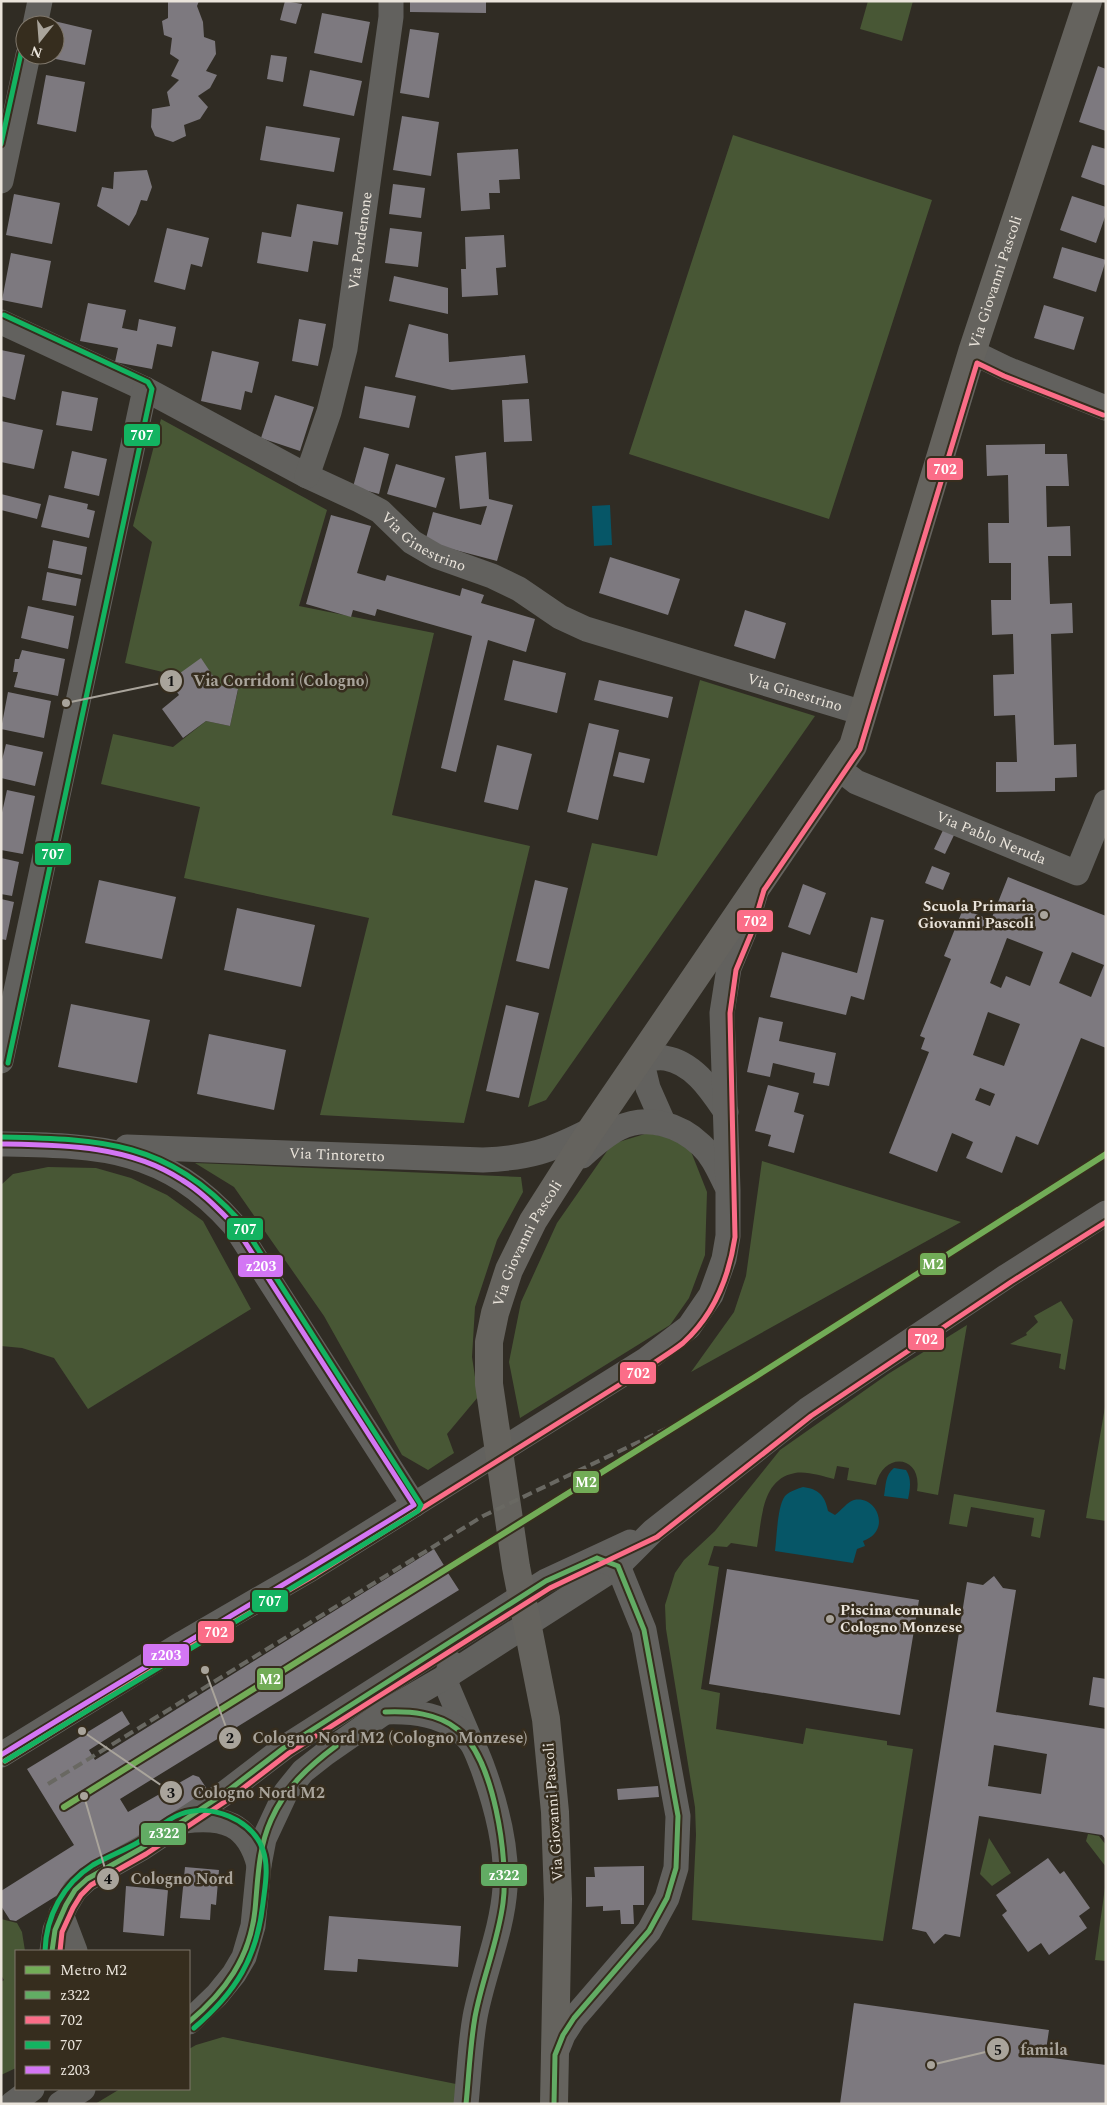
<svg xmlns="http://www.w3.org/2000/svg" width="1107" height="2105" font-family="Spectral,serif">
<rect width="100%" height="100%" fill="#302c24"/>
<!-- green -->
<path fill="#485735" d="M868,1H913L902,41L860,29Z
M733,135L932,200L829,519L629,454Z
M161,419L327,510L299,606L434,633L392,815L530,846L464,1123L320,1115L369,918L184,878L200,807L101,784L113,734L173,747L206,721L230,726L238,690L125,663L152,542L133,526Z
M700,680L815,716L546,1100L528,1107L592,843L657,856Z
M648,1133L670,1138L690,1149L707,1192L705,1255L689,1298L670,1325L520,1418L509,1362L521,1302L557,1223L612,1144Z
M762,1161L961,1222L691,1372L734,1312L746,1276Z
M195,1163L521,1177L523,1192L497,1240L475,1307L472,1357L478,1397L447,1434L454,1453L428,1470L402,1455L324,1316L234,1187Z
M48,1167L96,1168L131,1178L167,1195L203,1221L251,1309L88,1409L54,1358L22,1348L1,1346V1185L13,1174Z
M1061,1301L1073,1320L1065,1370L1059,1368L1061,1354L1010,1344L1027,1335L1026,1333L1038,1322L1034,1316Z
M967,1325L938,1495L917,1491C923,1455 883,1451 876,1485L847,1480L849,1468L837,1466L834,1479C822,1476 807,1471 795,1473C761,1479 762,1520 757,1547L731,1543L727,1547L714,1546L708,1565L719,1567L701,1689L720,1693L716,1729L803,1744L806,1728L887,1741V1745L913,1749L883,1941L692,1920L696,1835L695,1807L666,1629L665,1605L675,1573L684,1560L715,1531L780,1450L888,1374Z
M1106,1401V1521L1086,1518Z
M954,1494L1045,1510L1040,1538L1031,1536L1034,1518L971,1507L967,1527L949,1524Z
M1088,1834L1099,1836L1106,1845V1867L1086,1841Z
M989,1838L1011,1873L992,1886L980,1874Z
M1106,1880V1961L1095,1960Z
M1,1919L17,1923L22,1932L25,1951H16V2068L1,2075V1982L4,1980L1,1975Z
M223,2037L456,2084L454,2104H95L120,2089H189V2049L196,2045Z"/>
<!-- water -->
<path fill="#065667" d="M610,505L612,545L594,546L592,506Z
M894,1468L906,1470C912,1479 910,1489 908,1499L884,1496C886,1485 885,1475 894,1468Z
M803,1487C818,1489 825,1495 828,1511L835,1515C842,1510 847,1502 854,1500C877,1495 892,1531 863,1541L865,1546L857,1549L853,1563L775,1551C777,1537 777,1507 785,1496C790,1491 797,1489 803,1487Z"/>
<!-- building -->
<path fill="#7d797f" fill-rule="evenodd" d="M168,1H199L197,6L203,22L204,37L215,41L216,54L206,71L217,75L210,88L198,96L208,107L200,119L184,125L186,136L173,142L155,136L151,127L152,109L170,106L167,92L179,80L171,76L179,60L170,54L172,38L164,35L162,21L168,18Z
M285,1L302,4L296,24L280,20Z
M410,1H486V13L410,12Z
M322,13L370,22L362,63L314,53Z
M54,21L92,30L85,65L46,57V55H55Z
M410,29L439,33L429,98L400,93Z
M271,55L287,57L283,82L267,79Z
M1098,66L1106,69V131L1079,122Z
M310,70L362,81L354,116L303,106Z
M46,75L85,82L76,132L37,124Z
M402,116L439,122L431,176L393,170Z
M266,126L340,138L334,172L260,160Z
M1092,145L1106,149V186L1081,177Z
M518,149L520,179L499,180L500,193H489L490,209L461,211L457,153Z
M147,170L152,187L147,201L141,200L136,214L129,226L97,206L102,187L113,189L114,172Z
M393,184L425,188L421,218L389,214Z
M14,194L60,203L52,244L6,235Z
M1072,196L1106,207V214L1096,243L1060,230Z
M297,204L343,212L338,245L313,241L308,272L257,263L262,232L291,237Z
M167,228L209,238L202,267L191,264L185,290L154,282Z
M390,228L422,232L418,267L385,263Z
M504,235L506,267L496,268L498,295L462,297L461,269H466L465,237Z
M1062,247L1106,260L1096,292L1053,278Z
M11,253L51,261L42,308L2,300Z
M394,276L448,288V314L389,301Z
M88,303L126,310L122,328L137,331L139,319L176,327L172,347L157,344L152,369L115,362L118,348L80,341Z
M1044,305L1084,317L1074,350L1034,338Z
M299,319L326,324L318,366L292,361Z
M409,324L448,334L449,362L525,355L528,383L452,390L395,377Z
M1,350L25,355L15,400L1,396Z
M212,351L259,362L252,393L245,391L241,410L201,401Z
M365,386L416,396L409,428L359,418Z
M62,391L98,398L92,431L56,425Z
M275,395L314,407L300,451L261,438Z
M529,399L532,441L504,442L502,400Z
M1,421L43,430L34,469L1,462Z
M1045,444V454H1067L1069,486H1046L1047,527L1070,526L1071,556H1048L1050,604L1072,603L1073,633L1051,634L1054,745L1076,744L1077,777L1055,778V791L996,792V762H1017L1015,715L994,716L993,675L1014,674L1013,634L992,635L991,600H1011V563H989L988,523H1009L1008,475L987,476L986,445Z
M364,447L389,454L379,494L353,487Z
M72,451L107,459L99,496L64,488Z
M486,452L489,499L513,505L497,561L425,542L433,512L481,525L487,506L460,509L455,456Z
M396,464L445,478L436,508L387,494Z
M1,494L41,504L37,519L1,510Z
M49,495L88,504L87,509L95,511L89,538L41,527Z
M331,515L371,526L357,573L385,581L387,575L460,596L462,588L484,595L481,603L535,619L526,652L488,640L456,772L441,768L472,636L377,609L375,616L353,610L351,617L306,604Z
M53,540L87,547L82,575L48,568Z
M610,557L680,579L668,615L599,593Z
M47,572L81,579L76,606L42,600Z
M28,606L74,616L68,649L21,638Z
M745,610L786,623L775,659L734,646Z
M22,650L65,659L58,696L14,687L18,672H13L15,659H19Z
M201,658L219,685L238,689L230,726L206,721L183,738L162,709L179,695L169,681Z
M513,660L566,673L557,713L504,700Z
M599,680L673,697L668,718L594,700Z
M8,692L51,701L44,738L1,729Z
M589,723L619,730L598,820L567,812Z
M6,744L43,752L35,786L1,778V764Z
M497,745L532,754L518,810L484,802Z
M619,752L650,759L644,783L613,776Z
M7,790L35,796L23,854L1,850V817Z
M944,828L955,833L945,854L934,849Z
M1,858L19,862L12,896L1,894Z
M932,866L950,873L943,890L925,883Z
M1008,877L1106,916V1048L1081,1038L1038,1145L1016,1136L1002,1173L966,1158L973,1142L952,1133L937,1172L889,1153L929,1052L921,1049L925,1038L920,1036L951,959L944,956L963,909L991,920ZM1007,938L1043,952L1030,986L1006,976L1001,988L990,983ZM1072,952L1104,965L1091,997L1059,983ZM988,1012L1020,1024L1004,1066L973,1055ZM980,1088L995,1094L990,1106L975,1100Z
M99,880L176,897L162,959L85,943Z
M535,880L568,888L549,969L516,961Z
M803,884L826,893L810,935L788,927Z
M1,899L14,902L6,940L1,939Z
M237,908L315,925L301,987L224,970Z
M871,917L884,920L864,1000L851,996L846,1015L770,997L782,952L857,973Z
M71,1004L150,1020L137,1083L58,1067Z
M506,1005L539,1013L519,1098L486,1091Z
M759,1017L783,1022L779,1041L836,1053L829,1086L813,1083L815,1073L773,1063L770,1077L747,1072Z
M209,1034L286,1050L274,1110L197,1094Z
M768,1085L799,1093L794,1112L804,1115L794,1153L768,1146L771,1135L755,1131Z
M434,1549L445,1567L105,1777L109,1783L448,1573L459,1590L120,1799L128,1812L193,1775L199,1777L211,1795L209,1801L16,1921L10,1920L1,1906V1891L74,1845L27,1769L122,1711L130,1724L89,1750L95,1760Z
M727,1569L919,1600L900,1715L709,1684Z
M994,1576L1003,1588L1016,1590L996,1712L1106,1729V1840L1102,1835L979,1816L960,1937L945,1934L934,1944L926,1932L912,1929L967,1582L983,1585ZM994,1745L1047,1754L1041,1794L988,1786Z
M1093,1677L1106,1679V1708L1089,1705Z
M658,1786L659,1797L618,1800L617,1789Z
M1048,1858L1060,1874L1064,1871L1090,1908L1079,1916L1087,1928L1049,1955L1041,1943L1028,1952L1002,1915L1007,1911L996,1895Z
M644,1866V1905H633L634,1924H621L620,1910L603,1911V1906L586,1907V1877H595L594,1867Z
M185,1867L219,1870L216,1905L211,1904L210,1920L180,1918Z
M126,1886L168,1890L164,1936L123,1932Z
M329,1916L461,1926L458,1967L358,1959L357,1972L324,1970Z
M854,2003L1049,2030L1045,2057L1106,2065V2104H840Z"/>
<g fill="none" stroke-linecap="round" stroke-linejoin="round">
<!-- street -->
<g stroke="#62615e" stroke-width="25">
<path d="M35,25L40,1"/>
<path d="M1,181L28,55"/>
<path id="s1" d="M1,322L145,389L307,476L359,500L380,511L412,542L436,556L492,576L519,589L560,617L586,629L863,713"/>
<path d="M972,352L1007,369L1106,408"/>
<path id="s2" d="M307,476L329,412L345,349L391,17V1"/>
<path id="s3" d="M838,768L856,782L1077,873L1106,802"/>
<path d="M1,1061L145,389"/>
<path d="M663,1122L648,1088L641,1059C648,1059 657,1057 665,1058C694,1063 711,1090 726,1112"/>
<path d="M1,1144C100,1146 164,1146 234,1225L414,1505"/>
<path id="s4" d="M127,1147L483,1160C529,1158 550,1151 591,1130"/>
<path d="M582,1156C594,1145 605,1135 619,1128C647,1114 680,1125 701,1145C713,1156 719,1171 726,1185"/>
<path d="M451,1663L447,1676V1686L470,1740"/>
<path d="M385,1712C409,1711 434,1713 455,1727C460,1730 467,1737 471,1742C476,1749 479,1759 482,1766C496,1804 508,1847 505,1888C502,1932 483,1974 475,2017C470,2045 469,2075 466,2104"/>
<path d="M1,1755L183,1643L311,1569L473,1468L647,1359L689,1327L711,1295L724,1259L728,1236V1190L722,1013L729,968L744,932L755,895"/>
<path d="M184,1821C223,1816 248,1823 259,1865"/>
<path d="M61,1914L75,1951"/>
<path d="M52,1951L55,1930L66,1905L75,1890L87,1879L142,1848L225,1793L285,1747L546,1581L630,1542"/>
<path d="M189,2022L217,1995L234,1974L244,1957L253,1926L259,1865L264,1839L286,1792L303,1771L326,1753L385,1712L447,1676L618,1566L653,1531L807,1410L1007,1276L1106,1213"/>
<path d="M555,2055L563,2035L574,2018L649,1931L667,1898L676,1868L678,1816L644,1630L618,1566L604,1561"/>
<path d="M12,2104L32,2089"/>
<path d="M60,2104L83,2089"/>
</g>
<!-- secondary -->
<path stroke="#65635e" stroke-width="28" id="s5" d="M554,2104L558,1899L555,1812L546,1719L516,1567L489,1384V1342L495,1313L509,1270L533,1221L591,1130L853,746L972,352L1088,1"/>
<!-- rail -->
<path stroke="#696862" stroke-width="4" stroke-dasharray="10 5" stroke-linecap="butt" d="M48,1784L483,1516L687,1419"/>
<defs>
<path id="bus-1" d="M385,1712C410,1711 437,1713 457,1729C494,1756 509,1860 503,1903C498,1942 482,1979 475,2017C470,2046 469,2075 466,2104
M52,1951L55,1930L66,1905L75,1890L87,1879L142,1848L225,1793L285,1747L546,1581L597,1558
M189,2022C225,1992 250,1958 255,1910C258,1879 258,1849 271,1820C285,1788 309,1766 336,1746
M554,2104L555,2055L563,2035L574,2018L649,1931L667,1898L676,1868L678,1816L644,1630L618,1566L597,1558"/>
<path id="bus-2" d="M5,1761L187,1649L315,1575L651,1365C661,1358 673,1351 683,1343C714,1315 729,1277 735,1237L730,1013L736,970L751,934L764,890L860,749L977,363L1004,376L1103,415
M60,1951L62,1932L73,1908L81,1895L91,1885L146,1854L229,1799L289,1753L550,1588L657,1537L811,1416L1011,1282L1106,1222"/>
<path id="bus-3" d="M1,144L21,53
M4,315L148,382L152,389L8,1063
M1,1137C103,1139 167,1141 240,1221L421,1505L418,1511C281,1596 142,1676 5,1761
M45,1951C46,1916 63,1884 93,1865C107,1857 123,1851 137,1843C152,1834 164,1820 181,1814C211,1803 252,1819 263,1850C269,1867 265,1886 263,1903C257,1958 236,1992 194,2028"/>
<path id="bus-4" d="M1,1144C63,1145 129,1145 182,1180C202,1192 218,1209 234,1225L414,1505C277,1590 138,1670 1,1755"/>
</defs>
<!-- bus-1 casing -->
<use href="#bus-1" stroke="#362d1e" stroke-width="9"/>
<!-- bus-2 casing -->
<use href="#bus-2" stroke="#362d1e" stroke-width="9"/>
<!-- bus-3 casing -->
<use href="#bus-3" stroke="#362d1e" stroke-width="9"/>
<!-- bus-4 casing -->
<use href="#bus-4" stroke="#362d1e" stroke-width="9"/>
<!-- bus-1 -->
<use href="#bus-1" stroke="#62ac64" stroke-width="5"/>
<!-- bus-2 -->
<use href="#bus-2" stroke="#fb6d88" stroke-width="5"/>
<!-- bus-3 -->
<use href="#bus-3" stroke="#13b361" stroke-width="5"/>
<!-- bus-4 -->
<use href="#bus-4" stroke="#d376f4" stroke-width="5"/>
<defs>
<path id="metro-1" d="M64,1807L755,1377L1106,1154"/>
</defs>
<!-- metro-1 casing -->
<use href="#metro-1" stroke="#362d1e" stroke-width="10"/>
<!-- metro-1 -->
<use href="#metro-1" stroke="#72ac57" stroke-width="6"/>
</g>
<!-- markers -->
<g fill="#a9a49b" stroke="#362d1e" stroke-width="2">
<circle cx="1044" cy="915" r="5"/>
<circle cx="830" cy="1619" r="5"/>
</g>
<g text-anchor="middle" stroke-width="5" stroke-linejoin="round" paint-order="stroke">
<!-- street labels -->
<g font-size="15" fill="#eae4db" stroke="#362d1e">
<text dy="5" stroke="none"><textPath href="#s2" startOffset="242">Via Pordenone</textPath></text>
<text dy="5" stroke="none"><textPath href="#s5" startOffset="1955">Via Giovanni Pascoli</textPath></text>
<text dy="5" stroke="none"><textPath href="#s1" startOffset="478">Via Ginestrino</textPath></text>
<text dy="5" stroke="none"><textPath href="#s1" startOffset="882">Via Ginestrino</textPath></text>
<text dy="5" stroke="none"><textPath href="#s3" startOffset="169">Via Pablo Neruda</textPath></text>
<text dy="5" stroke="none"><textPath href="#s4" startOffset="210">Via Tintoretto</textPath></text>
<text dy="5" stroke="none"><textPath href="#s5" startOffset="874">Via Giovanni Pascoli</textPath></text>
<text transform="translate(553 1812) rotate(-94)" y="5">Via Giovanni Pascoli</text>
</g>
<!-- poi labels -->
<g font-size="15" font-weight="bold" fill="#eae4db" stroke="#362d1e" text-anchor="end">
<text x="1034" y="911">Scuola Primaria<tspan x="1034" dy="17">Giovanni Pascoli</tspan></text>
<text x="840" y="1615" text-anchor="start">Piscina comunale<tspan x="840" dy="17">Cologno Monzese</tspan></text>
</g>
</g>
<!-- callouts -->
<path fill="none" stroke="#a9a49b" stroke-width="2" d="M66 703L171 681M205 1670L230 1738M82 1731L171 1792M84 1796L108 1879M931 2065L998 2049"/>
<g fill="#a9a49b" stroke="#362d1e" stroke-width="2">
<circle cx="66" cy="703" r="5"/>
<circle cx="205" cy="1670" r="5"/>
<circle cx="82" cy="1731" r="5"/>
<circle cx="84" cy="1796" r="5"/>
<circle cx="931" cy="2065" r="5"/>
<circle cx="171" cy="681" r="12"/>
<circle cx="230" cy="1738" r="12"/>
<circle cx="171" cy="1792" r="12"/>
<circle cx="108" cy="1879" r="12"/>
<circle cx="998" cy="2049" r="12"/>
</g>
<g font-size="15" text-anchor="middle" font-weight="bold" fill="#111">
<text x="171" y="686">1</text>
<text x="230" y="1743">2</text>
<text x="171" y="1798">3</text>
<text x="108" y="1884">4</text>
<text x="998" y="2055">5</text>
</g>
<g font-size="16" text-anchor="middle" font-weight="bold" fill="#a9a49b" stroke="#362d1e" stroke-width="5" stroke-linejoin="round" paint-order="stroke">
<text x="281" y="686">Via Corridoni (Cologno)</text>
<text x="390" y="1743">Cologno Nord M2 (Cologno Monzese)</text>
<text x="259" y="1798">Cologno Nord M2</text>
<text x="182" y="1884">Cologno Nord</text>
<text x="1044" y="2055">famila</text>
</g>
<g stroke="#362d1e" stroke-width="2">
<rect x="123" y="423" width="38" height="24" rx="5" fill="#13b361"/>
<rect x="926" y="457" width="38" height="24" rx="5" fill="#fb6d88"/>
<rect x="34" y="842" width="38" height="24" rx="5" fill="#13b361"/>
<rect x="736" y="909" width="38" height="24" rx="5" fill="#fb6d88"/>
<rect x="226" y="1217" width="38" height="24" rx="5" fill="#13b361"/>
<rect x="919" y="1252" width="28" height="24" rx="5" fill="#72ac57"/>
<rect x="237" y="1254" width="47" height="24" rx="5" fill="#d376f4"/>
<rect x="907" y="1327" width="38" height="24" rx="5" fill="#fb6d88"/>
<rect x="619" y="1361" width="38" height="24" rx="5" fill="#fb6d88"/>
<rect x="572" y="1470" width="28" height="24" rx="5" fill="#72ac57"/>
<rect x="251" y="1589" width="38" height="24" rx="5" fill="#13b361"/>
<rect x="197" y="1620" width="38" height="24" rx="5" fill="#fb6d88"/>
<rect x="142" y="1643" width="48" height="24" rx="5" fill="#d376f4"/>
<rect x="256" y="1667" width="28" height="24" rx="5" fill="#72ac57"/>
<rect x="140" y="1822" width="47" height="24" rx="5" fill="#62ac64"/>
<rect x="480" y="1863" width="48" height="24" rx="5" fill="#62ac64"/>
</g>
<g font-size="14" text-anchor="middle" font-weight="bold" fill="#fff">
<text x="142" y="440">707</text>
<text x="945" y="474">702</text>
<text x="53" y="859">707</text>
<text x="755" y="926">702</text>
<text x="245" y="1234">707</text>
<text x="933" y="1269">M2</text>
<text x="261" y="1271">z203</text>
<text x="926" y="1344">702</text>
<text x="638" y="1378">702</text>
<text x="586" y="1487">M2</text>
<text x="270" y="1606">707</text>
<text x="216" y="1637">702</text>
<text x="166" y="1660">z203</text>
<text x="270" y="1684">M2</text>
<text x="164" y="1838">z322</text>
<text x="504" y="1880">z322</text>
</g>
<!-- border -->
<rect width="1107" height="2105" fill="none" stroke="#eae4db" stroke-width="5"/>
<!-- legend -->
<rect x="15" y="1950" width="175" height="140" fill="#362d1e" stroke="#7e766a"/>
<rect x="25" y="1966" width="25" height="8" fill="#72ac57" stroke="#7e766a"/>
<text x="60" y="1975" font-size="15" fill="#eae4db">Metro M2</text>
<rect x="25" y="1991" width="25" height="8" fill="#62ac64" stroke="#7e766a"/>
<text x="60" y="2000" font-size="15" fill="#eae4db">z322</text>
<rect x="25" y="2016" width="25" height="8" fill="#fb6d88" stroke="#7e766a"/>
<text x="60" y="2025" font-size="15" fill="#eae4db">702</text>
<rect x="25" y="2041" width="25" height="8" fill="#13b361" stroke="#7e766a"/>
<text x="60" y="2050" font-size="15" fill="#eae4db">707</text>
<rect x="25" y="2066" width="25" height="8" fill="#d376f4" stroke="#7e766a"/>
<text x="60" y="2075" font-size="15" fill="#eae4db">z203</text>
<!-- north arrow -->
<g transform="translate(40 40) rotate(197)"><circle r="24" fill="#362d1e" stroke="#7e766a"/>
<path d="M0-4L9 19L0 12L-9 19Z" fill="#a9a49b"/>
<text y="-8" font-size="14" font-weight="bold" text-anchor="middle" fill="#eae4db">N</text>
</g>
</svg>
